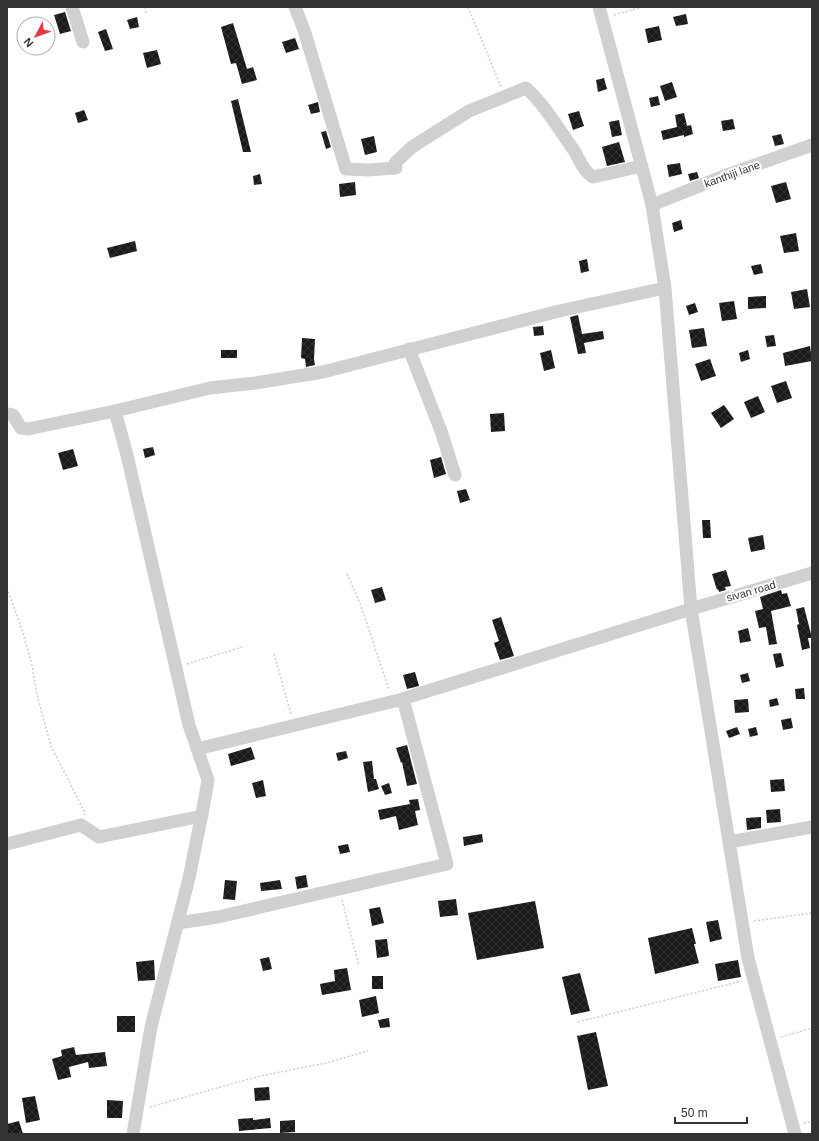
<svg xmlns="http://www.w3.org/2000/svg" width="819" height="1141" font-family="Arial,sans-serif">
<defs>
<pattern id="building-cross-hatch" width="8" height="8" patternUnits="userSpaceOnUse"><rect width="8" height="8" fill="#1a1a1a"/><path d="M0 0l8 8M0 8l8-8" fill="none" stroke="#333"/></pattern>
</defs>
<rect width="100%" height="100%" fill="#fff"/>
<!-- building -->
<path fill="url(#building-cross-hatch)" d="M65,12L71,31L60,34L54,15Z
M686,14L688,24L676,26L673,17Z
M137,17L139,27L130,29L127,20Z
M233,23L247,69L253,67L257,80L242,84L236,63L231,64L221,27Z
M659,26L662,40L648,43L645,29Z
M106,29L113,49L105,51L98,32Z
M295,38L299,49L286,53L282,42Z
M157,50L161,64L147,68L143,53Z
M604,78L607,89L598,92L596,80Z
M672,82L677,97L665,101L660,86Z
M658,96L660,105L651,107L649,98Z
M238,99L251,152H243L231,101Z
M318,102L320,112L311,114L308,105Z
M84,110L88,120L78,123L75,113Z
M579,111L584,126L573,130L568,114Z
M684,113L687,126L691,125L693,134L684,137V135L663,140L661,131L677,127L675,115Z
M733,119L735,129L723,131L721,121Z
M619,120L622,135L612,137L609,122Z
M326,131L331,147L326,149L321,132Z
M781,134L784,144L775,146L772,136Z
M374,136L377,152L365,155L361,139Z
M619,142L625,162L607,166L602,147Z
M680,163L682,174L669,177L667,165Z
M697,172L699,178L690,181L688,174Z
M260,174L262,184L254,185L253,176Z
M355,182L356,195L340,197L339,184Z
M786,182L791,199L776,203L771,186Z
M681,220L683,229L674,232L672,223Z
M796,233L799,251L784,253L780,236Z
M135,241L137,251L110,258L107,248Z
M587,259L589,271L581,273L579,261Z
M761,264L763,273L754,275L751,266Z
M807,289L810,307L794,309L791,292Z
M766,296V308L748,309V297Z
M734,301L737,319L722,321L719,303Z
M695,303L698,312L689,315L686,306Z
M578,315L582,334L603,331L604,339L584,343L586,353L578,354L570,317Z
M543,326L544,335L534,336L533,327Z
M704,328L707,346L692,348L689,330Z
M774,335L776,346L767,347L765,336Z
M302,338L315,339L314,359L315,365L306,367L305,359L301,358Z
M810,346L812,361L785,366L783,353Z
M221,350H237V358H221Z
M551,350L555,368L544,371L540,353Z
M748,350L750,359L741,362L739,353Z
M710,359L716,376L701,381L695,364Z
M786,381L792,398L777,403L771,386Z
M758,396L765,412L751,418L744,402Z
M724,405L734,419L721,428L711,413Z
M504,413L505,431L491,432L490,414Z
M153,447L155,455L145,458L143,449Z
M73,449L78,466L63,470L58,453Z
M441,457L446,474L434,478L430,460Z
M466,489L470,500L460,503L457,491Z
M702,520H710L711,538H703Z
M763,535L765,549L751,552L748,538Z
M726,570L731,586L725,587L726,590L719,592L718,589L717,590L712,574Z
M382,587L386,600L375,603L371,590Z
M781,590L782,594L787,593L791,606L771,611L777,644L769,645L766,627L759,628L755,611L763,609L760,597Z
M804,607L812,638H808L810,648L802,650L797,625L799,624L796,609Z
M501,617L514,656L500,660L494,643L499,641L492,620Z
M748,628L751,641L740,643L738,631Z
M781,653L784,666L776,668L773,654Z
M415,672L419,686L407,689L403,675Z
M748,673L750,681L742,683L740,675Z
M804,688L805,699H796L795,689Z
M777,698L779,705L770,707L769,700Z
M748,699L749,712L735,713L734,700Z
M791,718L793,728L783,730L781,720Z
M737,727L740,734L729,738L726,731Z
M756,727L758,735L750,737L748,729Z
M407,745L417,784L407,786L402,762L401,763L396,748Z
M251,747L255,759L231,766L228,754Z
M346,751L348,758L338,761L336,753Z
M372,761L374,779H376L379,789L368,792L363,762Z
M784,779L785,791L771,792L770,780Z
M263,780L266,796L256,798L252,783Z
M389,783L392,793L385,795L381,786Z
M418,799L420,810L415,811L418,825L399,830L396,816L380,820L378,810L410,804L409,800Z
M780,809L781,822L767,823L766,810Z
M761,817V828L747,830L746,818Z
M482,834L483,842L464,846L463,837Z
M348,844L350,852L340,854L338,846Z
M306,875L308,887L297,889L295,877Z
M225,880L237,881L235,900L223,899Z
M280,880L282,889L261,891L260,883Z
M456,899L458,915L440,917L438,901Z
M535,901L544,948L477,960L468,913Z
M380,907L384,923L372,926L369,909Z
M718,920L722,939L710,942L706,922Z
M692,928L696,944H694L699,963L655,974L648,938Z
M387,939L389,956L377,958L375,940Z
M269,957L272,969L263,971L260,959Z
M154,960L155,980L138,981L136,962Z
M738,960L741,977L718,981L715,964Z
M347,968L351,990L322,995L320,984L335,981L334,970Z
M580,973L590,1011L571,1015L562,977Z
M372,976H383V989H372Z
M376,996L379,1013L362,1017L359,1000Z
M117,1016H135V1032H117Z
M389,1018L390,1027L380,1028L378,1020Z
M596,1032L608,1086L588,1090L577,1036Z
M74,1047L76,1055L105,1052L107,1066L89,1068L88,1062L69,1067L71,1077L58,1080L52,1059L62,1056L61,1050Z
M269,1087L270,1100L255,1101L254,1088Z
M35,1096L40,1120L26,1123L22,1098Z
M107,1100L123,1101L122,1118H107Z
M253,1118V1120L270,1118L271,1128L239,1131L238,1119Z
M295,1120V1132L280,1133V1121Z
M19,1121L23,1134H7V1124Z"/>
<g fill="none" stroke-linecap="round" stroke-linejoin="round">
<!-- path -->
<path stroke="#cdcdcd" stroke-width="1.5" stroke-dasharray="2 2" stroke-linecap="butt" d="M145,7L146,13
M468,7L501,87
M614,15L642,7
M347,574L360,603L389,690
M7,588L23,633L32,665L37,695L51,746L85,813V815
M274,654L291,714
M187,664L242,647
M342,900L359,966
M754,921L812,913
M578,1022L742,981
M781,1037L812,1028
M150,1107L260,1076L326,1063L368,1051
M804,1123L812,1121"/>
<!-- minor -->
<path stroke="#d0d0d0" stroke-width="13" d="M72,7L83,42
M295,7L304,30L346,169L368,170L396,168L395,163L412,147L469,111L526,88C545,105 560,131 575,152C580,161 584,172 593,177L642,166
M599,7L652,205L665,288L691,609L748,958L795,1134
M652,205L724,176L812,145
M409,349L441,431L455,475
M115,411L210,388L255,383L323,372L559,311L665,288
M7,414L13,415L21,428L28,429L115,411L127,455L189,725L208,780L202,814L189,878L151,1027L133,1134
M197,749L399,700L691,609L812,573
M729,842L812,827
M7,844L81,825L99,837L202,816
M178,923L218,917L447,864L403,699"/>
</g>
<g text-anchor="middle" stroke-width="4" stroke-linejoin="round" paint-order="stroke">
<!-- street labels -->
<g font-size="11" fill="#333" stroke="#fff">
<text transform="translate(732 174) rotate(-20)" y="4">kanthiji lane</text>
<text transform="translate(751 591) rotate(-16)" y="4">sivan road</text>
</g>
</g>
<!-- border -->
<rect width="819" height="1141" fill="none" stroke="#333333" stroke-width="16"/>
<!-- north arrow -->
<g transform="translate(36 36) rotate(229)"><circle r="19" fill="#ffffff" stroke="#adadad"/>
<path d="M0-3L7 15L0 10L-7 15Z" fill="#e63946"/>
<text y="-6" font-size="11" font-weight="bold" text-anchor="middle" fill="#333333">N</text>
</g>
<!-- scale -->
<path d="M675 1117v6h72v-6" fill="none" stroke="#333333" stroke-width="2"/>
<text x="681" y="1117" font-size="12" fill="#333333" stroke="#ffffff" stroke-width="3" paint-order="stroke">50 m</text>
</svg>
